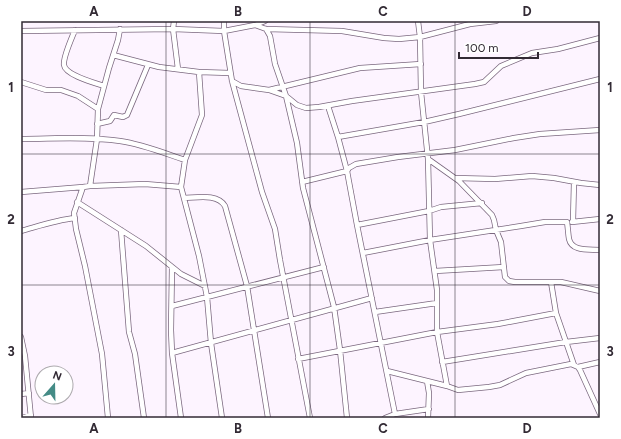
<svg xmlns="http://www.w3.org/2000/svg" width="621" height="439" font-family="Figtree,sans-serif">
<rect width="100%" height="100%" fill="#fdf4ff"/>
<g fill="none" stroke-linecap="round" stroke-linejoin="round">
<defs>
<path id="street" d="M174,21L173,29L178,69
M224,21V31L232,81L262,192L275,229L280,260L310,418
M418,21L420,37L421,92L428,159L459,181L492,215L494,220L496,230L501,242L505,277L509,281L515,282H561L600,291
M255,25L265,21
M266,29L270,36L275,64L286,96L297,143L303,188L334,307L340,350L347,418
M75,30C72,37 63,59 64,65C65,75 95,83 104,86
M21,31L173,29L224,31L255,25L266,29L342,31L384,38L399,39L420,37L470,24L496,21
M113,55L159,67L199,72L230,73
M199,72L202,115L185,160L181,187L199,256L207,297L211,343L222,418
M232,81L241,86L269,90L286,96L297,105L306,108L319,107L352,101L475,84L484,82L501,66L532,53L558,49L600,38
M21,82L46,90H61L78,96L98,109
M269,90L360,68L421,64
M328,106L338,137L347,171L357,225L395,414
M97,124L110,121L114,115L123,117L127,115L148,65
M338,137L424,122L459,114L600,79
M21,139C53,139 87,136 120,141C142,144 164,153 185,160
M428,159L430,240L437,290V332L447,386
M455,178L495,179L532,176L554,178L581,183L600,185
M302,182L347,171L349,168L356,164L398,157L455,150L514,138L540,134L600,130
M90,186L145,184L181,187
M21,192L83,187
M184,198C196,198 217,193 225,206L247,286L268,418
M77,202L146,246L181,274L205,286
M573,221L574,182
M572,222L600,219
M357,225L429,211L441,207L482,203
M121,230L129,332L135,354L144,418
M21,231C39,226 56,220 75,218
M363,253L430,240L521,226L545,222H567C568,228 568,233 569,239C572,252 589,249 600,250
M172,267L171,330L172,353L181,418
M435,271L504,267
M551,282L556,313L574,365
M172,306L324,267
M375,312L437,303
M21,337L25,356L31,418
M172,353L372,298
M298,359L437,332L498,324L556,313
M442,362L566,342L600,338
M578,367L600,362
M387,371L447,386L458,390L489,387L500,385L526,373L571,364L578,367L580,370L600,414
M427,381L429,393L428,418
M21,394L29,393
M22,418L31,415
M108,418L102,354L85,266L76,229L74,213L83,187L90,186L97,139L98,109L109,68L118,40L120,29
M385,418L395,414L429,409"/>
</defs>
<!-- street casing -->
<use href="#street" stroke="#7b687f" stroke-width="6"/>
<!-- street -->
<use href="#street" stroke="#fff" stroke-width="4.5"/>
</g>
<!-- grid -->
<path fill="none" stroke="#322a34" stroke-width="1" stroke-opacity="0.55" d="M166,21V418M310,21V418M455,21V418M21,154H600M21,285H600"/>
<!-- border -->
<rect width="621" height="439" fill="none" stroke="#ffffff" stroke-width="44"/>
<!-- north arrow -->
<g transform="translate(54 385) rotate(20)"><circle r="19" fill="#ffffff" stroke="#adaaae"/>
<path d="M0-3L7 15L0 10L-7 15Z" fill="#448b86"/>
<text y="-6" font-size="11" font-weight="bold" text-anchor="middle" fill="#322a34">N</text>
</g>
<!-- scale -->
<path d="M459 52v6h79v-6" fill="none" stroke="#322a34" stroke-width="2"/>
<text x="465" y="52" font-size="12" fill="#322a34" stroke="#ffffff" stroke-width="3" paint-order="stroke">100 m</text>
<rect x="22" y="22" width="577" height="395" fill="none" stroke="#322a34" stroke-width="1.5"/>
<g font-size="13" text-anchor="middle" font-weight="bold" fill="#322a34">
<text x="94" y="16">A</text>
<text x="238" y="16">B</text>
<text x="383" y="16">C</text>
<text x="527" y="16">D</text>
<text x="11" y="92">1</text>
<text x="610" y="92">1</text>
<text x="11" y="224">2</text>
<text x="610" y="224">2</text>
<text x="11" y="356">3</text>
<text x="610" y="356">3</text>
<text x="94" y="433">A</text>
<text x="238" y="433">B</text>
<text x="383" y="433">C</text>
<text x="527" y="433">D</text>
</g>
</svg>
